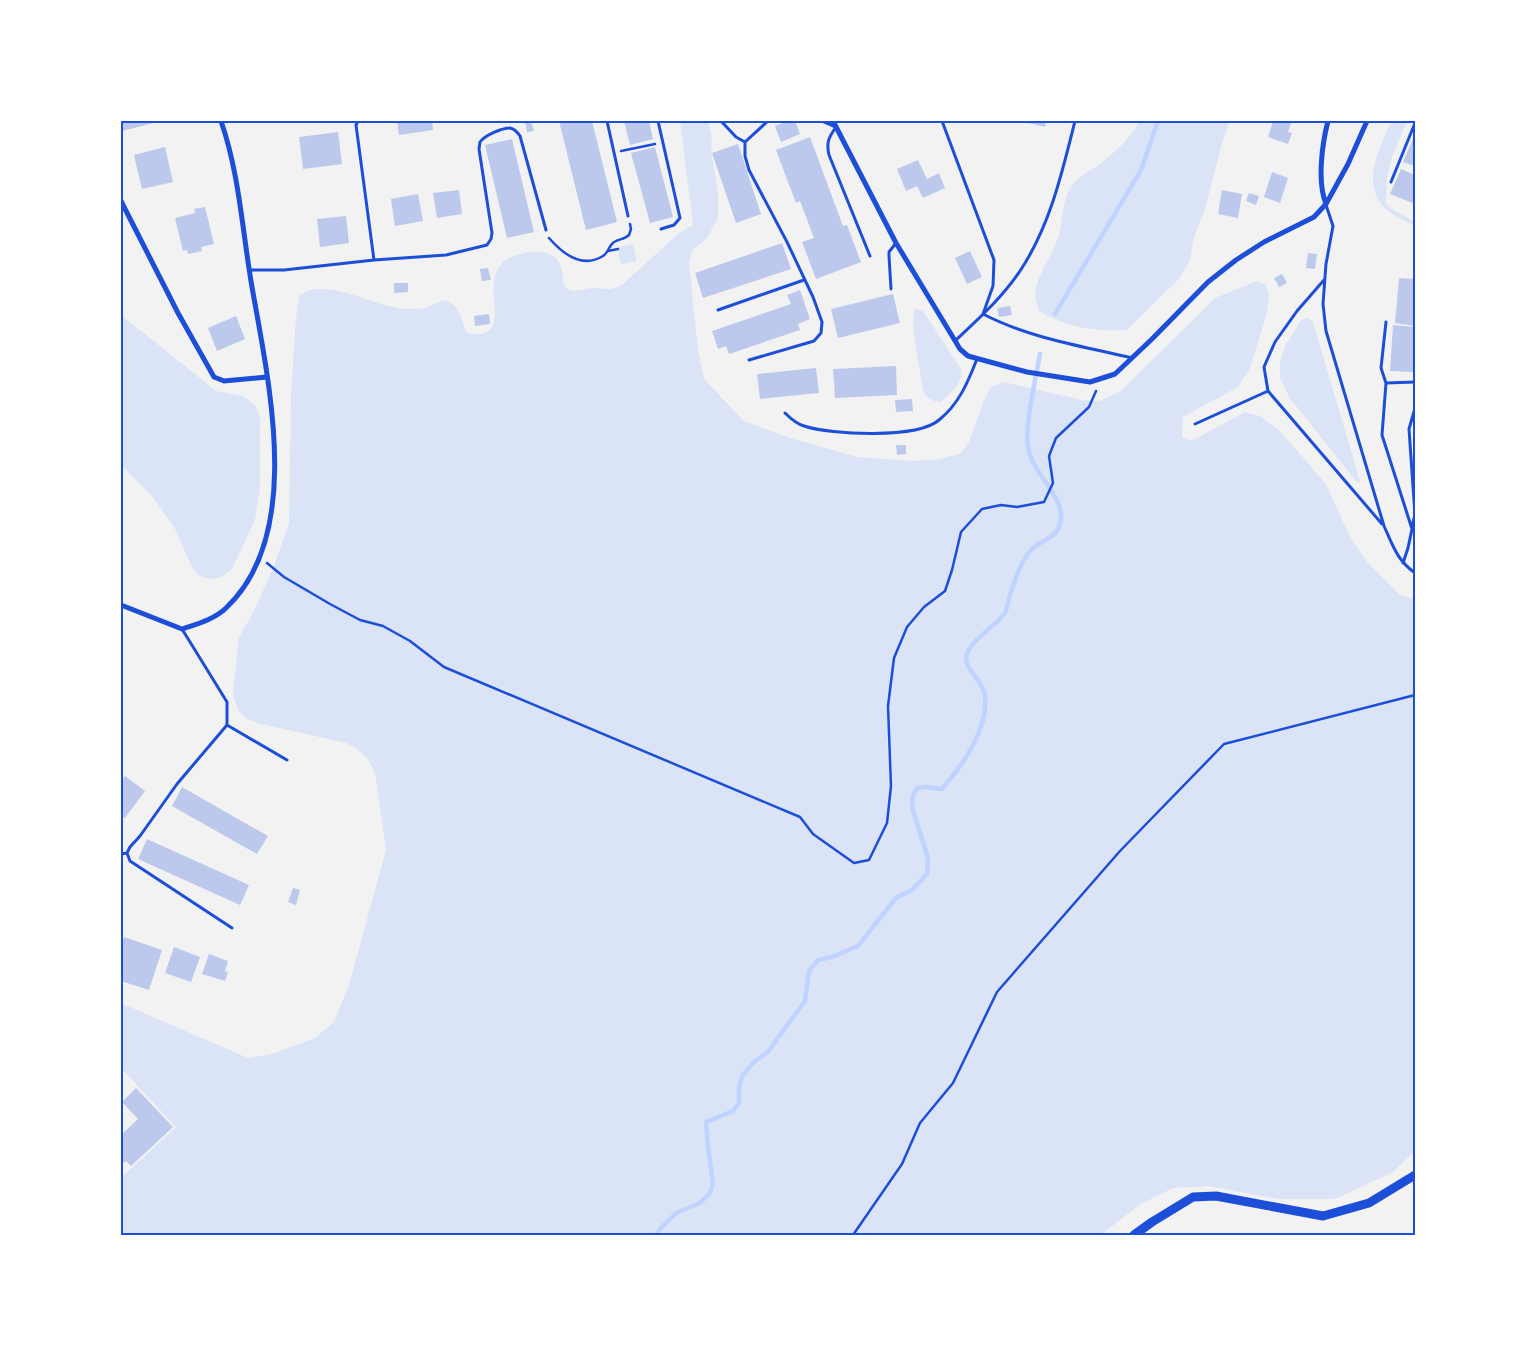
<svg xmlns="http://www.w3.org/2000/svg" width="1536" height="1356" font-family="Manrope,sans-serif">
<rect width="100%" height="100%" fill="#f2f2f2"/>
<!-- green -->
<path fill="#dbe4f7" d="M680,121H708L712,137L711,150L718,193V218L707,238L692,251L689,263L698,350L704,379L744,421L790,438L857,457L916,461L939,459L960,454L969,442L984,400L991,387L1004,382L1082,400L1100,401L1121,391L1215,298L1257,281L1266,285L1269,295L1266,316L1250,368L1238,387L1183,417L1182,437L1191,441L1245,412L1260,416L1281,432L1326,484L1350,537L1368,563L1400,595L1415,599V1151L1393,1172L1335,1199H1278L1208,1186L1173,1188L1139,1205L1101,1235H121V1178L176,1127L121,1068V1003L248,1058L272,1054L315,1038L334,1022L349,985L386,850L375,773L367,758L357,749L346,743L257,723L246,718L238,710L233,695L239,637L253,613L274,566L289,523L291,393L296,319L299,296C319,279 360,298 381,304C391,307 402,309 412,309C425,310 433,304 445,300C459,305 462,319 466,332C472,335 475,334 481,334C512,329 476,276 508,259C525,250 558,245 562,271C564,278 561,284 568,289C575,294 586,287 594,288C607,288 610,292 623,284L679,233L693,225Z
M1139,121H1230L1222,143L1205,209L1194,237L1190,260L1179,279L1127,330C1097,332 1064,327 1039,311C1037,304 1034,295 1036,288C1039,272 1054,252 1059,235C1063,219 1062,198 1073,184C1083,172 1093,170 1104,161C1113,154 1136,132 1139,121Z
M1391,121H1407L1392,157L1387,178L1386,203L1392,209L1415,222V226C1405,220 1393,216 1385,208C1360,183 1380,148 1391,121Z
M633,244L637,261L621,264L617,247Z
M915,308L923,311L961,369C964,383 950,394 941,402L934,401L926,396L923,390C921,372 909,323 915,308Z
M121,315L216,391L243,396L255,405L260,418V488L255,520L232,569L219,578L208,579L198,575L192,567L175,529L153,497L121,465Z
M1308,318L1313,322L1360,481L1359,483L1356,481L1289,397L1280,378V362L1285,346L1301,320Z"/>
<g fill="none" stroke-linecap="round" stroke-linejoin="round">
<!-- stream -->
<path stroke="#bfd3fe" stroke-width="4.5" d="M1055,314L1141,170L1158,121
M656,1235L661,1228L676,1213L700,1203L710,1193L713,1184L708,1146L706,1122L733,1111L739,1103V1088L742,1076L755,1061L767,1053L805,1001L809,971L818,960L832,957L858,946L896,898L912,890L927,874L928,858L913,811L912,798L917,788L927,787L942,789C962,766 992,725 984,691C980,678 960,666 968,651C977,635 996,626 1005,613C1007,609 1008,603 1009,598C1015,581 1019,564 1031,550C1041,538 1058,541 1061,519C1064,498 1035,475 1029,452C1023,430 1036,378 1040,354"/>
</g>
<!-- building -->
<path fill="#bdc9ec" d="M121,121H153L154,123L122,131Z
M397,121H432L433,130L399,135Z
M531,121L534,131L527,132L525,122Z
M559,121H592L617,222L586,230Z
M624,121H649L653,139L630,145Z
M788,121H795L800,134L781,142L775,126Z
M1020,121H1046L1045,127Z
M1273,121H1292L1288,132L1292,133L1288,144L1268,137Z
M338,132L342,164L303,169L299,137Z
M1415,134V166L1403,162Z
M810,137L843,226L847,225L861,262L816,279L802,242L814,238L800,201L796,203L776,150Z
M512,139L534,232L507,238L485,145Z
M738,144L761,214L736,223L712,153Z
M165,147L173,182L142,189L134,155Z
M655,147L673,217L650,223L631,153Z
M918,160L927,179L939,173L945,188L923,198L917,186L906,191L897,169Z
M1401,169L1415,175V204L1390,194Z
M1272,172L1288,178L1280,203L1264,197Z
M459,190L462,214L437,218L433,193Z
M1222,190L1242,194L1238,218L1218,214Z
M1249,193L1259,196L1256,205L1246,201Z
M418,194L423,221L395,226L391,199Z
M205,207L214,244L201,247L202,251L188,254L187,250L183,251L175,218L195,213L194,209Z
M346,216L349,243L320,247L317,219Z
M782,243L791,269L703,298L695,273Z
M970,251L982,277L967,284L955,258Z
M1308,253L1317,254L1315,269L1306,268Z
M488,268L491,280L482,281L480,269Z
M1282,274L1287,283L1279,287L1274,278Z
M1399,278L1415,279V326L1395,323Z
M394,283H408V292L394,293Z
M800,290L810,319L798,324L800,330L729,354L726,346L718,349L712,331L791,304L787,295Z
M893,294L900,323L838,338L831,309Z
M1010,306L1012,315L999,317L997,308Z
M489,314L490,324L475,326L474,316Z
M236,316L245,339L217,351L208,328Z
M1393,325L1415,327L1413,372L1390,371Z
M896,366L897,395L835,398L833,369Z
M816,368L819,393L760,399L757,374Z
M912,399L913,411L896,412L895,400Z
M896,445H906V454L897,455Z
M125,776L145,791L125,818L121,816V781Z
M182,787L268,836L257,854L172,806Z
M147,839L249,885L240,905L138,859Z
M293,888L300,890L296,905L288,902Z
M124,937L162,950L149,990L121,981V946Z
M174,947L200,957L191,982L165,973Z
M209,954L228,961L225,971L228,972L225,981L202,974Z
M136,1088L173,1127L131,1166L126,1161L121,1165V1135L138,1119L122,1102Z"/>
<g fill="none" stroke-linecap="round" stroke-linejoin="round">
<!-- path -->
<path stroke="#1d4ed8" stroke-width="2.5" d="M621,151L655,144
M549,238C562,253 582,269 603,256C608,253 608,248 612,244C616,239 624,240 629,235L631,229L630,224
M608,251L618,249
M267,563L284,577L330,604L360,620L383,626L410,641L444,667L800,817L813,834L854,863L869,860L887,823L891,786L888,706L894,658L907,627L924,607L945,591L952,570L961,532L982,509L1001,505L1017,507L1044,502L1053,483L1049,456L1056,438L1089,407L1096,391
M853,1235L902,1164L920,1123L953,1083L997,992L1120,851L1224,744L1415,695"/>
<!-- service -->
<path stroke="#1d4ed8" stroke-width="3" d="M607,121L628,216
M658,121L680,218L674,225L661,229
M721,121L736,137L745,142
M822,121L836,127C829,137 826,142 829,155L870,256
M942,121L994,260L993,286L983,314C1029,338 1082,346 1132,358
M1391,182L1415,123
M1326,205L1333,226L1326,264L1323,304L1326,331L1384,526C1393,546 1397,560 1415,573
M374,260L446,255L487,245L491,239L492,233L479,149L480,142C485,135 502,128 510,128C515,129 518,133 520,136L546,230
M249,270H284L374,260L356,125L358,121
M1324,280L1297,311L1275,342L1264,367L1268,391L1382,524
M891,289L889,256V252L896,243
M718,310L804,280
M1386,322L1381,368L1386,383L1382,435L1412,529L1408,548L1403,563
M955,341C978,319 1002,298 1020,271C1050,226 1062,173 1075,121
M749,360L814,341L821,333L822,322L813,297L787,242L749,170L745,156V142L768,121
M1386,383L1415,382
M785,413C790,418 797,424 804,426C831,435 917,439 939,420C959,404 968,382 977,359
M1195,424L1268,391
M1412,526L1415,515L1409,429L1415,408
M182,629L227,702V725L177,784L140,836L130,847L127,853L130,861L232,928
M227,725L287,760
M121,854L127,853"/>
<!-- minor -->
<path stroke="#1d4ed8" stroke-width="5" d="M833,121L896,243L960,349L968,356L1027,372L1090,382L1115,374L1152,339L1208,282L1236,260L1264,242L1314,217L1326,204L1348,164L1367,121
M121,201L178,313L214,377L224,381L267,377
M1326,204C1317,182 1322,144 1328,121
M121,605L182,629C197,624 215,619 226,608C306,533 267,376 251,281C242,227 239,173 221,121"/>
<!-- secondary -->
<path stroke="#1d4ed8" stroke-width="9" d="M1134,1235L1152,1222L1193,1197L1216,1196L1323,1216L1369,1203L1415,1175"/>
</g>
<!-- border -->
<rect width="1536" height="1356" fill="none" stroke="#ffffff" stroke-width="245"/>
<rect x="122" y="122" width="1292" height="1112" fill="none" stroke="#1d4ed8" stroke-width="2"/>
</svg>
